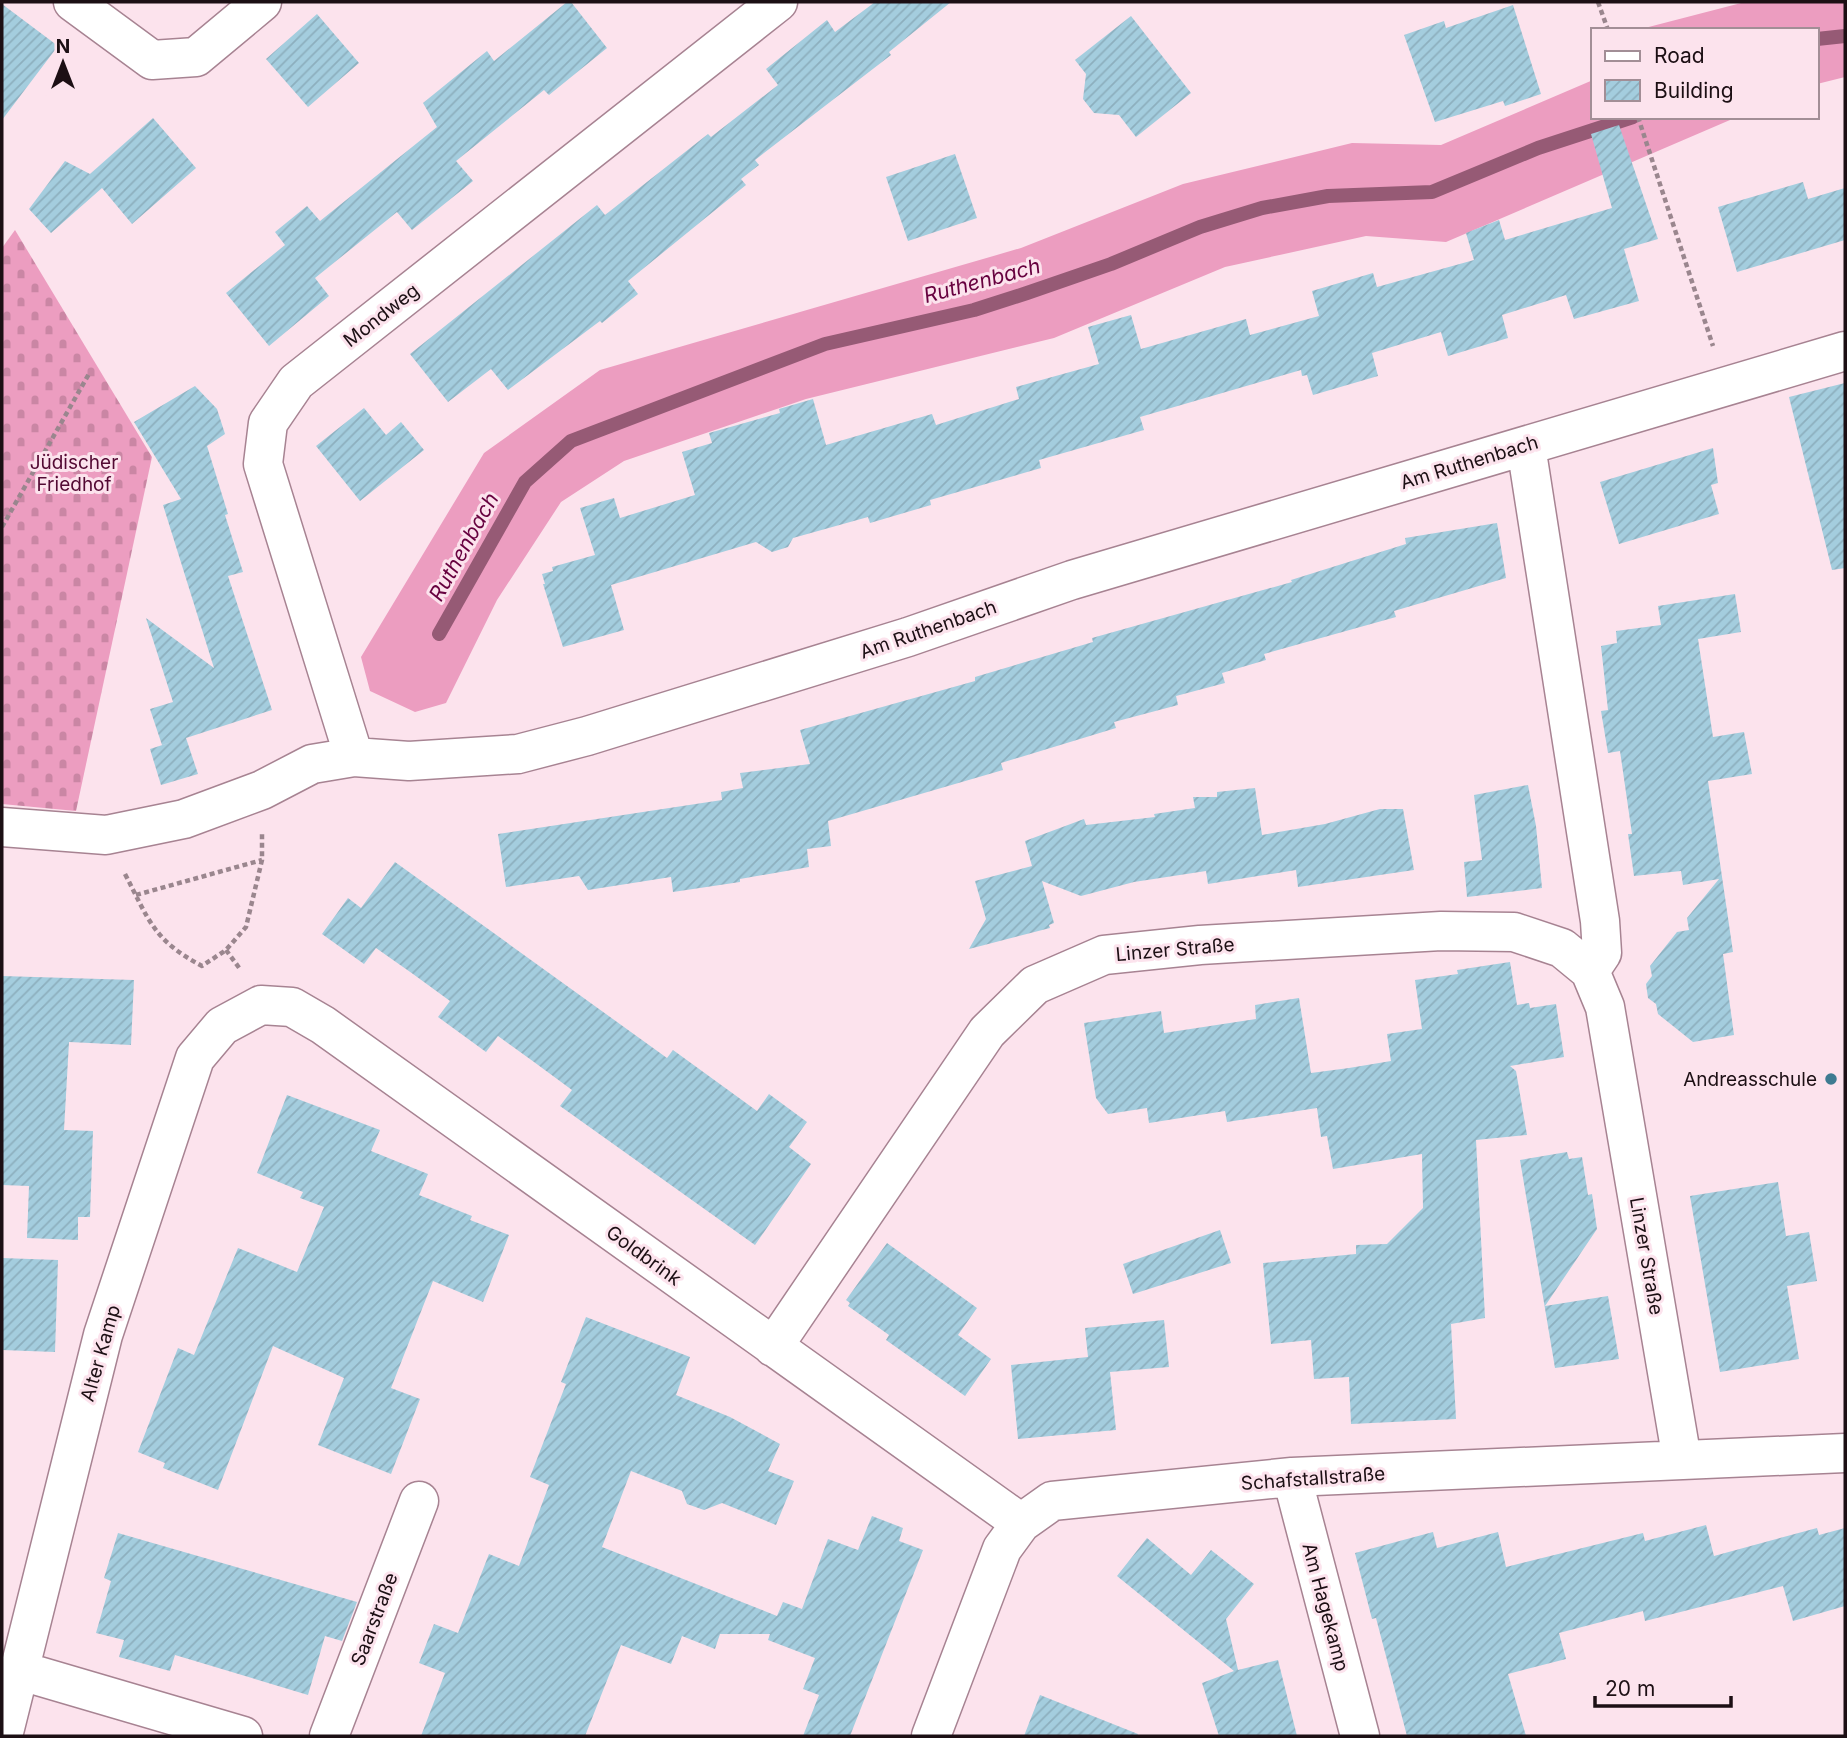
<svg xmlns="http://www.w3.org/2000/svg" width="1847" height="1738" font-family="Inter,sans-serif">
<defs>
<pattern id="cemetery-stones" width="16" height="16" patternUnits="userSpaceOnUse" patternTransform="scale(1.75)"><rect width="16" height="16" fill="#ec9dc0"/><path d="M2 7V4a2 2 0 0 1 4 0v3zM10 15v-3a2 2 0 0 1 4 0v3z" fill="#ca86a4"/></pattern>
<pattern id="building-hatch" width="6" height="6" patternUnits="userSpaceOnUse" patternTransform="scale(1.75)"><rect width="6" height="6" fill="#a4cdde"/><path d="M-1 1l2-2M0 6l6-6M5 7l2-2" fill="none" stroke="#8dafbe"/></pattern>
</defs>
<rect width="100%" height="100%" fill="#fce3ed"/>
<!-- grass -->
<path fill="#ec9dc0" d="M1745,2H1845V77L1817,84V30H1637Z
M1593,80V117H1737L1446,242L1366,236L1225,267L1054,338L806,399L624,461L561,502L497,600L446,703L415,712L370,691L361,657L484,453L600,370L1021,248L1183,184L1352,143L1441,145Z"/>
<!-- cemetery -->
<path fill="url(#cemetery-stones)" d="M15,230L152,457L76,811L2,804V248Z"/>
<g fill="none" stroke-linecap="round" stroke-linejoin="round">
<!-- stream -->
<path stroke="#965a75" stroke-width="14" d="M1817,39L1845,36
M439,634L525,482L571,441L825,344L974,310L1027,293L1111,264L1200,227L1262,208L1328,196L1432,192L1538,148L1633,117"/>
</g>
<!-- building -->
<path fill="url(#building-hatch)" d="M567,2H571L607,48L549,95L544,90L456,161L473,181L412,230L397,212L315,278L329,296L269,346L226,293L285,245L275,232L307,206L320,221L437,127L423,103L487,51L494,61Z
M875,2H951L889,52L891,55L755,160L759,165L741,179L746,185L628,281L638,294L602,323L600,321L508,390L491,369L448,402L410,354L597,205L605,215L708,134L711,137L778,85L766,69L827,20L835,32Z
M2,4L58,46L2,120Z
M1513,5L1541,94L1505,106L1503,101L1435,122L1404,35L1444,21L1446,28Z
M317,14L359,63L308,107L266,59Z
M1131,16L1191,93L1136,137L1119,115L1094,113L1083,99L1086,74L1075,60Z
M153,118L196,168L132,224L102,188L51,233L29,209L65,161L90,174Z
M1619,125L1658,239L1624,249L1639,301L1574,319L1566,295L1502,315L1508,338L1448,356L1441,332L1372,353L1378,376L1313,395L1307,375L1302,376L1301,370L1140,417L1144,430L1039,460L1041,468L930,500L931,505L870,523L868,517L793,538L788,547L772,552L756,542L611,585L624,630L563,647L543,584H545L542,574L553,571L552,567L595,555L580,508L614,498L620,518L695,495L682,452L712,443L709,433L780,413L779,409L813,399L826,445L932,414L936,425L1019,399L1016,387L1099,364L1088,327L1131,315L1141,349L1246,319L1250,335L1319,316L1312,291L1373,273L1377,287L1474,260L1466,233L1499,220L1505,240L1612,208L1591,134Z
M955,154L977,218L908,241L886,177Z
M1803,182L1808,199L1845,188V240L1737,272L1718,207Z
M1845,383V568L1832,570L1789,397Z
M195,386L217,409L225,434L207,446L228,514L225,515L243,572L228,576L272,710L186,738L198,774L161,785L150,749L178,740L162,745L150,709L173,702L146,618L214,668L163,505L181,499L134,422Z
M364,408L386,435L401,422L424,450L360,501L316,446Z
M1713,448L1718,483L1711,485L1719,514L1619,544L1600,482Z
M1497,523L1506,578L1394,611L1396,617L1264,654L1266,660L1222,673L1225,683L1176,696L1178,705L1114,722L1116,728L1001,763L1003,770L828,821L831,846L807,849L809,867L740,879V882L673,892L671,877L588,890L579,876L506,887L498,834L722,800L721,792L743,788L740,773L810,764L800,730L975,681V677L1093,642L1092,638L1292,582L1291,580L1406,544L1405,538Z
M1735,594L1741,632L1698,639L1713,737L1744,732L1752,774L1708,781L1733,952L1723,954L1734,1035L1693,1042L1658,1014L1656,1004L1648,998L1646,984L1652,976L1650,966L1677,932L1689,930L1687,918L1719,879L1683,885L1681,871L1634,876L1628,834H1632L1620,751L1608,753L1601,711L1608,710L1601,646L1617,643L1616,631L1661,625L1658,606Z
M1528,785L1536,826L1542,888L1467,897L1464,862L1482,860L1474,795Z
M1255,788L1262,835L1325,824L1380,809H1403L1414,870L1298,887L1296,870L1208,884L1206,871L1134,882L1081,896L1042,881L1054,923L1049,925L1050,928L969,949L986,919L975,881L1032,866L1025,841L1084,819L1086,825L1155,817L1154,814L1195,808L1193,797H1217V792Z
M395,862L667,1058L673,1050L757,1111L769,1094L807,1122L789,1147L811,1164L755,1245L560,1106L572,1090L534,1062L498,1036L486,1052L438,1017L450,1001L413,974L376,948L364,964L322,934L348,898L361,908Z
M1510,962L1517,1005L1529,1003L1530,1008L1556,1004L1564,1057L1510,1066L1516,1071L1527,1135L1476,1140L1485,1318L1451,1324L1456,1419L1351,1424L1349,1377L1314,1379L1311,1340L1271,1344L1263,1263L1356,1254V1245L1387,1244L1423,1208L1422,1154L1333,1169L1327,1136L1321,1137L1317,1108L1227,1122L1225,1111L1149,1123L1147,1108L1108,1114L1096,1098L1084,1023L1161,1011L1164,1033L1256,1019L1255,1005L1299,998L1311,1073L1349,1068L1391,1061L1387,1034L1422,1029L1415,980L1458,974L1457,970Z
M2,976L134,980L131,1045L69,1042L64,1130L93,1131L90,1217H78V1240L27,1238L29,1186L2,1185Z
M287,1095L380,1130L371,1151L428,1174L419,1195L472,1216L470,1220L509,1235L483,1302L433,1281L391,1388L420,1399L391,1474L318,1445L344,1378L273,1346L218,1490L163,1468L165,1463L138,1452L178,1348L194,1355L238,1248L297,1272L324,1207L300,1198L303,1192L257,1173Z
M1567,1152L1569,1159L1582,1157L1588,1195L1592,1194L1597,1229L1545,1306L1608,1296L1619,1359L1555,1368L1520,1160Z
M1778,1182L1786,1236L1809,1232L1817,1281L1787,1286L1799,1359L1720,1372L1690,1196Z
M1220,1230L1231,1263L1133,1294L1123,1264Z
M887,1243L977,1308L958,1335L991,1359L965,1396L886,1340L889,1335L848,1306L850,1303L846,1300Z
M2,1258L58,1260L55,1352L2,1350Z
M586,1317L690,1357L676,1395L730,1417L780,1444L768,1471L794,1481L776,1525L722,1503L704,1510L687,1504L682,1491L631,1471L602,1547L777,1616L783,1602L802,1609L828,1539L858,1550L872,1516L903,1528L899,1541L923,1550L850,1736H803L819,1695L803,1689L815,1658L768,1640L770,1634H720L715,1649L682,1636L671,1664L621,1645L585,1736H421L445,1673L419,1663L434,1624L458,1633L489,1554L519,1566L549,1485L530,1477L566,1384L561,1382Z
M1164,1320L1169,1367L1110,1372L1116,1430L1018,1439L1011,1365L1088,1357L1085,1328Z
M1706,1525L1714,1556L1817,1528L1819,1535L1845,1528V1606L1793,1621L1783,1586L1645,1621L1643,1611L1559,1633L1566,1659L1508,1674L1526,1736H1407L1376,1618L1372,1619L1355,1553L1433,1532L1437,1548L1498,1532L1506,1567L1643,1533L1645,1541Z
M118,1533L357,1602L342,1641L325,1636L308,1695L175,1655L170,1671L119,1657L124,1640L96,1633L111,1581L104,1578Z
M1147,1538L1191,1575L1211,1550L1254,1584L1226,1619L1238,1670L1278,1660L1297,1736H1219L1202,1683L1234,1671L1117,1576Z
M1040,1695L1138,1734L1137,1736H1024Z"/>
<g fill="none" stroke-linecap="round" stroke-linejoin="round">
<defs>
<path id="street" d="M73,2L152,60L196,57L262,2
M1526,446L1600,921L1602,953L1590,971
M354,757L263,464L268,423L296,382L778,2
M2,827L106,835L184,819L262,790L312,764L354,757L409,761L518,754L587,736L908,637L1072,580L1845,351
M773,1347L987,1032L1035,985L1104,955L1200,945L1441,931L1514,932L1562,948L1590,971L1605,1007L1682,1460
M1292,1477L1360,1736
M18,1670L243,1736
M3,1736L103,1335L195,1058L222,1026L261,1005L292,1007L323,1025L1021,1523
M329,1736L419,1501
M931,1736L1002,1549L1021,1523L1052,1501L1292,1477L1845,1453"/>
</defs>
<!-- street casing -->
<use href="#street" stroke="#a78392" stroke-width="41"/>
<!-- path -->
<path stroke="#9a868e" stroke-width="4.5" stroke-dasharray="5 3.5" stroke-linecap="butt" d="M1598,2L1608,30
M1638,117L1713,346
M2,527L90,372
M125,874C149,920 153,940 202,966L226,950L246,927L262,860V834
M136,895L262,860
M226,950L240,969"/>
<!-- street -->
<use href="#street" stroke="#fff" stroke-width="38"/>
</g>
<!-- markers -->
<circle fill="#3e7b91" stroke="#fce3ed" stroke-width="2.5" cx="1831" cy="1079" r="7"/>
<g text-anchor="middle" stroke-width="6" stroke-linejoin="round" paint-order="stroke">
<!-- street labels -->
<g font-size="19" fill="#1c0f14" stroke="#fce3ed">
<text transform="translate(381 315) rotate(-38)" y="7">Mondweg</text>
<text transform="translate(1469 462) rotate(-17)" y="7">Am Ruthenbach</text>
<text transform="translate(928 629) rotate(-19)" y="7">Am Ruthenbach</text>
<text transform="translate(1175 949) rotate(-5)" y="7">Linzer Straße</text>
<text transform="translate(644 1255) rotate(36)" y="7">Goldbrink</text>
<text transform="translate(1647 1256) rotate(80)" y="7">Linzer Straße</text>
<text transform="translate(100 1353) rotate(-74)" y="7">Alter Kamp</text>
<text transform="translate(1313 1478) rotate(-4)" y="7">Schafstallstraße</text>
<text transform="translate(1326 1607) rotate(75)" y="7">Am Hagekamp</text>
<text transform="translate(374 1619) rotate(-69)" y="7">Saarstraße</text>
</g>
<!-- park labels -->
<g font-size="19" fill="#530933" stroke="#fce3ed">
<text x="74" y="469">Jüdischer<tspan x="74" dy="22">Friedhof</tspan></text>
</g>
<!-- poi labels -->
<g font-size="19" fill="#1c0f14" stroke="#fce3ed" text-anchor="end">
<text x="1817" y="1086">Andreasschule</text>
</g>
<!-- water labels -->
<g font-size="21" font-style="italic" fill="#67013f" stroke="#fce3ed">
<text transform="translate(982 281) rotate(-15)" y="7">Ruthenbach</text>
<text transform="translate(464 547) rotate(-61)" y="7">Ruthenbach</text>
</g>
</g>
<!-- border -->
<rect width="1847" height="1738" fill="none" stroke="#1c0f14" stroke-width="7"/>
<!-- legend -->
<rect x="1591" y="28" width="228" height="91" fill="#fce3ed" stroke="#a28e96" stroke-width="2"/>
<rect x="1605" y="51" width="35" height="10" fill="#ffffff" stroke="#a28e96" stroke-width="2"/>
<text x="1654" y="63" font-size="21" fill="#1c0f14">Road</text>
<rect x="1605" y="80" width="35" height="21" fill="url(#building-hatch)" stroke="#a28e96" stroke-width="2"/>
<text x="1654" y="98" font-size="21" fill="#1c0f14">Building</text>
<!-- north arrow -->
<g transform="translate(63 63)" stroke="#fce3ed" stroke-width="5" paint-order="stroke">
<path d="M0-5L12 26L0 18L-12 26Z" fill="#1c0f14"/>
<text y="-10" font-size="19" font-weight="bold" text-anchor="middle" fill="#1c0f14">N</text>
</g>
<!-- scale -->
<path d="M1595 1696v10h136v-10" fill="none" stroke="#1c0f14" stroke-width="3.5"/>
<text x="1605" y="1696" font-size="21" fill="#1c0f14" stroke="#fce3ed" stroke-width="5" paint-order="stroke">20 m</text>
</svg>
